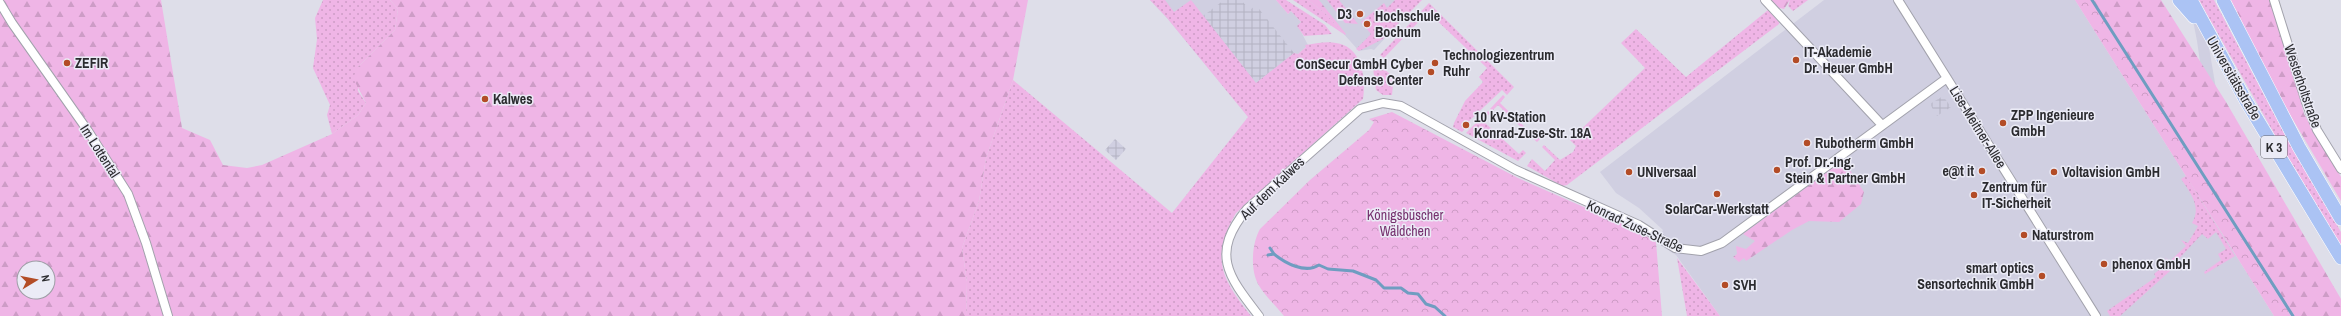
<svg xmlns="http://www.w3.org/2000/svg" width="2341" height="316" font-family="'Archivo Narrow',sans-serif">
<defs>
<pattern id="industrial-grid" width="8" height="8" patternUnits="userSpaceOnUse"><rect width="8" height="8" fill="#d0cfe1"/><path d="M0 4h8M4 0v8" fill="none" stroke="#b3b2c1"/></pattern>
<pattern id="grass-dots" width="8" height="8" patternUnits="userSpaceOnUse"><rect width="8" height="8" fill="#efb5e6"/><path d="M2 2h.1M6 6h.1" fill="none" stroke="#cd9cc6" stroke-width="1.8" stroke-linecap="round"/></pattern>
<pattern id="forest-firs" width="22" height="20" patternUnits="userSpaceOnUse"><rect width="22" height="20" fill="#efb5e6"/><path d="M5 1l3.5 6h-7zM16 11l3.5 6h-7z" fill="#cd9cc6"/></pattern>
<pattern id="park-crowns" width="20" height="18" patternUnits="userSpaceOnUse"><rect width="20" height="18" fill="#efb5e6"/><path d="M2 6a3 3 0 1 1 6 0M12 15a3 3 0 1 1 6 0" fill="none" stroke="#cd9cc6"/></pattern>
</defs>
<rect width="100%" height="100%" fill="#dedee9"/>
<!-- built -->
<path fill="#d0cfe1" d="M1150,0H1276L1288,14L1291,11L1301,22L1298,26L1308,45L1298,54L1251,120L1167,18Z
M1308,0H1421L1374,50L1371,49L1359,51L1325,13Z
M1824,0H2075L2274,316H1720L1676,255L1657,243L1663,230L1639,208L1616,193L1600,172Z
M2189,0H2201L2216,89L2204,90L2197,41Z"/>
<!-- industrial -->
<path fill="url(#industrial-grid)" d="M1224,0H1241L1250,10L1256,5L1294,53L1256,83L1203,16Z
M1943,96L1951,107L1937,116L1930,104Z
M1115,139L1126,149L1116,160L1105,150Z"/>
<!-- grass -->
<path fill="url(#grass-dots)" d="M323,0H390L398,9L395,30L358,67V91L366,103L358,115L332,134L327,115L330,105L313,68L317,39L315,18Z
M1150,0H1165L1174,12L1191,0L1256,83L1294,53L1298,54L1306,47L1305,45C1314,44 1327,41 1336,43C1363,47 1366,79 1363,99L1236,213C1210,258 1221,278 1251,316H966L967,282L962,248L979,201L986,158L1013,80L1172,213L1248,117L1167,18Z
M1276,0H1286L1325,25L1332,34L1304,36L1297,26L1301,22L1291,11L1288,14Z
M1293,0H1308L1325,13L1345,35Z
M1327,0H1339L1358,24L1345,23Z
M1395,0H1422L1383,39L1359,51L1356,49L1371,34L1361,22L1384,3L1387,8Z
M1790,0H1808L1793,11L1788,6Z
M2199,0H2214L2287,139L2341,232V245L2280,144Z
M1429,3L1514,87L1507,95L1502,90L1468,122L1465,120L1462,124L1466,128L1462,132L1453,127L1454,123L1465,101L1483,82L1479,77L1487,68L1428,12L1384,58L1380,55Z
M1768,10L1779,22V24L1567,185L1562,186L1527,166L1532,159L1545,171L1555,160L1542,147L1544,145L1560,160L1573,152L1576,146L1570,140L1645,68L1621,43L1636,29L1686,77Z
M1376,61L1397,81L1393,85L1392,95H1383L1376,90L1373,68Z
M1503,95L1505,97L1500,103L1536,138L1541,133L1543,136L1537,142L1529,135L1525,139L1522,137L1526,132L1498,105L1492,111L1490,109Z
M1488,111L1490,113L1483,121L1519,154L1523,150L1526,153L1518,161L1466,133Z
M2186,176L2235,256L2205,274L2204,272L2221,260L2218,254L2226,249L2216,232L2208,239L2202,234L2173,265L2164,257L2170,261L2186,246L2181,240L2188,243L2198,226L2192,223C2202,207 2190,192 2181,179Z
M1677,258L1720,316H1687Z
M2166,264L2170,267V271L2120,316H2110L2107,311L2156,277L2154,274Z"/>
<!-- forest -->
<path fill="url(#forest-firs)" fill-rule="evenodd" d="M0,0H161L182,128L210,140L223,165L247,168L262,165L332,134L358,115L366,103L353,78L358,67L395,30L398,9L390,0H1028L1013,80L986,158L979,201L962,248L967,282L966,316H0ZM24,268H48V292H24Z
M1308,0H1319L1346,34L1345,35L1325,13Z
M1770,0H1790L1784,9L1776,7Z
M2091,0H2161L2226,102L2341,299V316H2291Z
M2231,0H2270L2294,75L2304,114L2341,177V201L2266,74Z
M1841,162L1846,164L1864,192L1861,204L1839,222L1809,221L1792,230L1746,261L1744,258L1739,262L1733,257L1737,254L1736,246L1746,249L1755,241L1743,234Z"/>
<!-- park -->
<path fill="url(#park-crowns)" d="M2075,0H2091L2291,316H2274Z
M1392,112L1518,178L1636,230L1656,242L1662,316H1284C1275,305 1265,296 1258,284C1250,269 1252,243 1260,229L1310,180L1369,130L1374,122L1369,119Z"/>
<g fill="none" stroke-linecap="round" stroke-linejoin="round">
<!-- stream -->
<path stroke="#6f9dc1" stroke-width="3" d="M2092,0L2293,316
M1270,248L1274,254
M1268,255L1274,254C1285,263 1305,274 1319,265L1328,269L1353,271L1376,280L1384,288H1401L1408,293L1418,294L1426,304L1435,307L1445,316"/>
<defs>
<path id="minor" d="M1765,0L1882,125
M1898,0L2096,316
M2274,0L2306,102L2317,130L2341,169
M0,3L12,23L88,131L128,194L146,243L168,316
M1259,316C1228,276 1210,254 1247,209L1360,109L1383,103L1401,106L1516,170L1639,225L1675,248L1701,251L1722,243L1947,78"/>
<path id="trunk" d="M2179,0L2194,17
M2191,0L2246,101L2341,258
M2223,0L2299,147L2341,219"/>
</defs>
<!-- minor casing -->
<use href="#minor" stroke="#a2a2ac" stroke-width="10"/>
<!-- trunk casing -->
<use href="#trunk" stroke="#fff" stroke-width="14"/>
<!-- minor -->
<use href="#minor" stroke="#fff" stroke-width="8"/>
<!-- trunk -->
<use href="#trunk" stroke="#abc3f4" stroke-width="13"/>
</g>
<!-- markers -->
<g fill="#b34c26" stroke="#ebebf6" stroke-width="1.5">
<circle cx="1360" cy="14" r="4"/>
<circle cx="1367" cy="24" r="4"/>
<circle cx="1796" cy="60" r="4"/>
<circle cx="67" cy="63" r="4"/>
<circle cx="1435" cy="63" r="4"/>
<circle cx="1431" cy="72" r="4"/>
<circle cx="485" cy="99" r="4"/>
<circle cx="2003" cy="123" r="4"/>
<circle cx="1466" cy="125" r="4"/>
<circle cx="1807" cy="143" r="4"/>
<circle cx="1777" cy="170" r="4"/>
<circle cx="1982" cy="171" r="4"/>
<circle cx="1629" cy="172" r="4"/>
<circle cx="2054" cy="172" r="4"/>
<circle cx="1717" cy="194" r="4"/>
<circle cx="1974" cy="195" r="4"/>
<circle cx="2024" cy="235" r="4"/>
<circle cx="2104" cy="264" r="4"/>
<circle cx="2042" cy="276" r="4"/>
<circle cx="1725" cy="285" r="4"/>
</g>
<g text-anchor="middle" stroke-width="3" stroke-linejoin="round" paint-order="stroke">
<!-- shield labels -->
<rect fill="#ebebf6" stroke="#65656b" stroke-width="1" x="2261" y="136" width="26" height="22" rx="3"/>
<g font-size="13" font-weight="bold" fill="#2b2b2f">
<text x="2274" y="152">K 3</text>
</g>
<!-- poi labels -->
<g font-size="14" font-weight="bold" fill="#2b2b2f" stroke="#ebebf6" text-anchor="start">
<text x="1352" y="19" text-anchor="end">D3</text>
<text x="1375" y="21">Hochschule<tspan x="1375" dy="16">Bochum</tspan></text>
<text x="1804" y="57">IT-Akademie<tspan x="1804" dy="16">Dr. Heuer GmbH</tspan></text>
<text x="1443" y="60">Technologiezentrum<tspan x="1443" dy="16">Ruhr</tspan></text>
<text x="75" y="68">ZEFIR</text>
<text x="1423" y="69" text-anchor="end">ConSecur GmbH Cyber<tspan x="1423" dy="16">Defense Center</tspan></text>
<text x="493" y="104">Kalwes</text>
<text x="2011" y="120">ZPP Ingenieure<tspan x="2011" dy="16">GmbH</tspan></text>
<text x="1474" y="122">10 kV-Station<tspan x="1474" dy="16">Konrad-Zuse-Str. 18A</tspan></text>
<text x="1815" y="148">Rubotherm GmbH</text>
<text x="1785" y="167">Prof. Dr.-Ing.<tspan x="1785" dy="16">Stein &amp; Partner GmbH</tspan></text>
<text x="1974" y="176" text-anchor="end">e@t it</text>
<text x="1637" y="177">UNIversaal</text>
<text x="2062" y="177">Voltavision GmbH</text>
<text x="1982" y="192">Zentrum für<tspan x="1982" dy="16">IT-Sicherheit</tspan></text>
<text x="1717" y="214" text-anchor="middle">SolarCar-Werkstatt</text>
<text x="2032" y="240">Naturstrom</text>
<text x="2112" y="269">phenox GmbH</text>
<text x="2034" y="273" text-anchor="end">smart optics<tspan x="2034" dy="16">Sensortechnik GmbH</tspan></text>
<text x="1733" y="290">SVH</text>
</g>
<!-- street labels -->
<g font-size="14" fill="#2b2b2f" stroke="#ebebf6">
<text transform="translate(2234 78) rotate(60)" y="5">Universitätsstraße</text>
<text transform="translate(2303 86) rotate(71)" y="5">Westerholtstraße</text>
<text transform="translate(1978 127) rotate(58)" y="5">Lise-Meitner-Allee</text>
<text transform="translate(100 151) rotate(57)" y="5">Im Lottental</text>
<text transform="translate(1272 188) rotate(-44)" y="5">Auf dem Kalwes</text>
<text transform="translate(1635 226) rotate(25)" y="5">Konrad-Zuse-Straße</text>
</g>
<!-- park labels -->
<g font-size="14" fill="#76306e" stroke="#ebebf6">
<text x="1405" y="220">Königsbüscher<tspan x="1405" dy="16">Wäldchen</tspan></text>
</g>
</g>
<!-- north arrow -->
<g transform="translate(36 280) rotate(80)"><circle r="19" fill="#ebebf6" stroke="#9e9ea6"/>
<path d="M0-3L7 15L0 10L-7 15Z" fill="#b34c26"/>
<text y="-6" font-size="11" font-weight="bold" text-anchor="middle" fill="#2b2b2f">N</text>
</g>
</svg>
